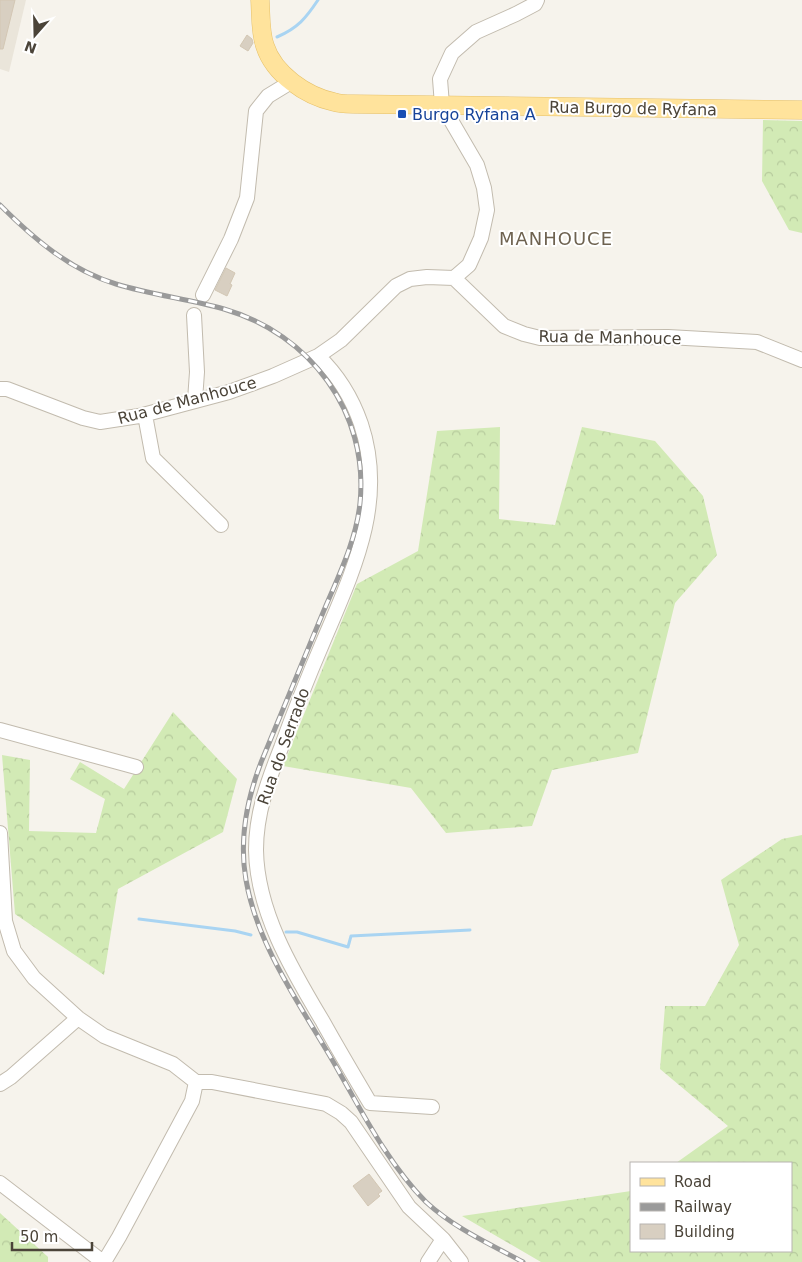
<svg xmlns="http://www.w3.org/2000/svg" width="802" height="1262" font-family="'DejaVu Sans',sans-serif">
<defs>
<pattern id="forest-crowns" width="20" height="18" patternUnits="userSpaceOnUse" patternTransform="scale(1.25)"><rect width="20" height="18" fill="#d2eab5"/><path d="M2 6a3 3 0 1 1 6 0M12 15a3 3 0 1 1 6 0" fill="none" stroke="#b6ca9c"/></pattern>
</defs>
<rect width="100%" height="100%" fill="#f6f3ec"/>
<!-- residential -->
<path fill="#eae5da" d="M0,0H26L9,72L0,69Z"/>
<!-- forest -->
<path fill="url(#forest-crowns)" d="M763,120L802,121V233L789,230L762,181Z
M500,427L499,519L555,525L582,427L655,441L703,496L717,555L675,603L638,753L552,770L532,826L446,833L411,788L283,766L357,584L418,551L437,431Z
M173,712L237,779L223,832L118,889L104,975L15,914L2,755L30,760L29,831L96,833L105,799L70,779L80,762L124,789Z
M802,835V1262H541L462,1216L631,1191V1251H791V1163H676L728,1126L660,1069L665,1006H705L739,945L721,880L782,839Z
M0,1213L48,1257V1262H0Z"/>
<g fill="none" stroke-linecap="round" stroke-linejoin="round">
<!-- stream -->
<path stroke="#a9d4f2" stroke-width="3" d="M277,37C298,28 306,18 318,0
M139,919L235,931L251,935
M286,932H297L348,947L351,936L470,930"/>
</g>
<!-- building -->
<path fill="#d8cfc1" stroke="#d3c7b4" d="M0,0H15L3,49H0Z
M247,35L252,39L253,43L248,51L240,46Z
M226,268L235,273L230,284L232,285L227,296L215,290Z
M369,1174L382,1191L378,1194L380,1196L368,1206L353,1186Z"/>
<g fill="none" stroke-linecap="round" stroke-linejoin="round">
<defs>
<path id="minor" d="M454,278L469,265L481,238L487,210L484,188L477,165L442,105L440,79L452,53L476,32L516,14L535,4L537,0
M203,295L231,239L247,198L256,111L268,96L291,82
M194,315L197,372L195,400
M318,356C338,375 352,398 361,424C387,502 353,571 323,642C308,677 294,712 281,748C268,781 256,813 256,850C257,912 292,970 323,1022C338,1049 354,1076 370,1103L432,1107
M0,389H7L83,418L100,422L139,416L229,392L273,376L318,356L341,340L396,286L410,279L427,277L454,278L504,326L524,334L540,338L668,337L757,342L802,360
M145,415L153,458L221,525
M0,730L136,767
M0,833L5,921L14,951L34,978L78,1018L104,1036L173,1064L196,1082H212L326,1104L341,1113L351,1122L409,1207L443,1239L461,1262
M0,1084L11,1077L78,1018
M0,1183L103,1262
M104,1262L119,1237L192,1101L196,1082
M428,1262L443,1239"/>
<path id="major" d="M260,0C261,15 260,32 265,46C274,74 306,96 334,102C340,104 347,104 353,104L802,110"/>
</defs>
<!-- minor casing -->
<use href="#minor" stroke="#c2bbae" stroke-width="16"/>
<!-- major casing -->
<use href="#major" stroke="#e6c16a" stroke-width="19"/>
<!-- minor -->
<use href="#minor" stroke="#fff" stroke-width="14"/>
<!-- major -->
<use href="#major" stroke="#ffe39c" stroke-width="18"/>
<defs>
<path id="rail" d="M0,205C34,239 70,270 116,284C152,295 189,299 224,309C310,334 369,412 360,503C356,542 337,579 322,615C302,663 282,712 262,760C247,798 239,840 246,880C257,945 301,1006 334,1063C361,1110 388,1164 426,1202C454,1228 490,1244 523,1262"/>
</defs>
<!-- rail casing -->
<use href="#rail" stroke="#9a9a9a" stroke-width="5"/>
<!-- rail -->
<use href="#rail" stroke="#fff" stroke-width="3" stroke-dasharray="9" stroke-linecap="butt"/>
</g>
<!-- markers -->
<rect fill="#1a4fb4" stroke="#fff" stroke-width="2" x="397" y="109" width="10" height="10" rx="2.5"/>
<g text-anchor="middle" stroke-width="4" stroke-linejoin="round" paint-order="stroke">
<!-- street labels -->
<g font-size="16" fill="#4b4439" stroke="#fff">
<text transform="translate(633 108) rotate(1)" y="6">Rua Burgo de Ryfana</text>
<text transform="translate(610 337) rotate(1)" y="6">Rua de Manhouce</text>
<text transform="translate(187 400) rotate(-15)" y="6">Rua de Manhouce</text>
<text transform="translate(283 746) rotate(-70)" y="6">Rua do Serrado</text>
</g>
<!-- transit labels -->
<g font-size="16" fill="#164399" stroke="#fff" text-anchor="start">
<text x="412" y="120">Burgo Ryfana A</text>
</g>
<!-- neighbourhood labels -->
<g font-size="18" letter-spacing="1" fill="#6e6250" stroke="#fff">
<text x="556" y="245">MANHOUCE</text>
</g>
</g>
<!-- legend -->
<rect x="630" y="1162" width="162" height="90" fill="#ffffff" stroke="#b7b4b0"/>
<rect x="640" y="1178" width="25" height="8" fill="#ffe39c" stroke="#b7b4b0"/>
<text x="674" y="1187" font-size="15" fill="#4b4439">Road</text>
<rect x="640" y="1203" width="25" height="8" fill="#9a9a9a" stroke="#b7b4b0"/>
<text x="674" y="1212" font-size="15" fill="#4b4439">Railway</text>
<rect x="640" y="1224" width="25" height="15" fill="#d8cfc1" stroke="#b7b4b0"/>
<text x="674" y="1237" font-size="15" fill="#4b4439">Building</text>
<!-- north arrow -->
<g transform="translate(35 35) rotate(200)" stroke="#ffffff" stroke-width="4" paint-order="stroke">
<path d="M0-4L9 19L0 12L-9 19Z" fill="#4b4439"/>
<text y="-8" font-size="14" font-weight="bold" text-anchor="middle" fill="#4b4439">N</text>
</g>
<!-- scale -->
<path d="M12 1242v8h80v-8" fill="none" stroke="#4b4439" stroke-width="2.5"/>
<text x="20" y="1242" font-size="15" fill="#4b4439" stroke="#ffffff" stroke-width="4" paint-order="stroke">50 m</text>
</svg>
